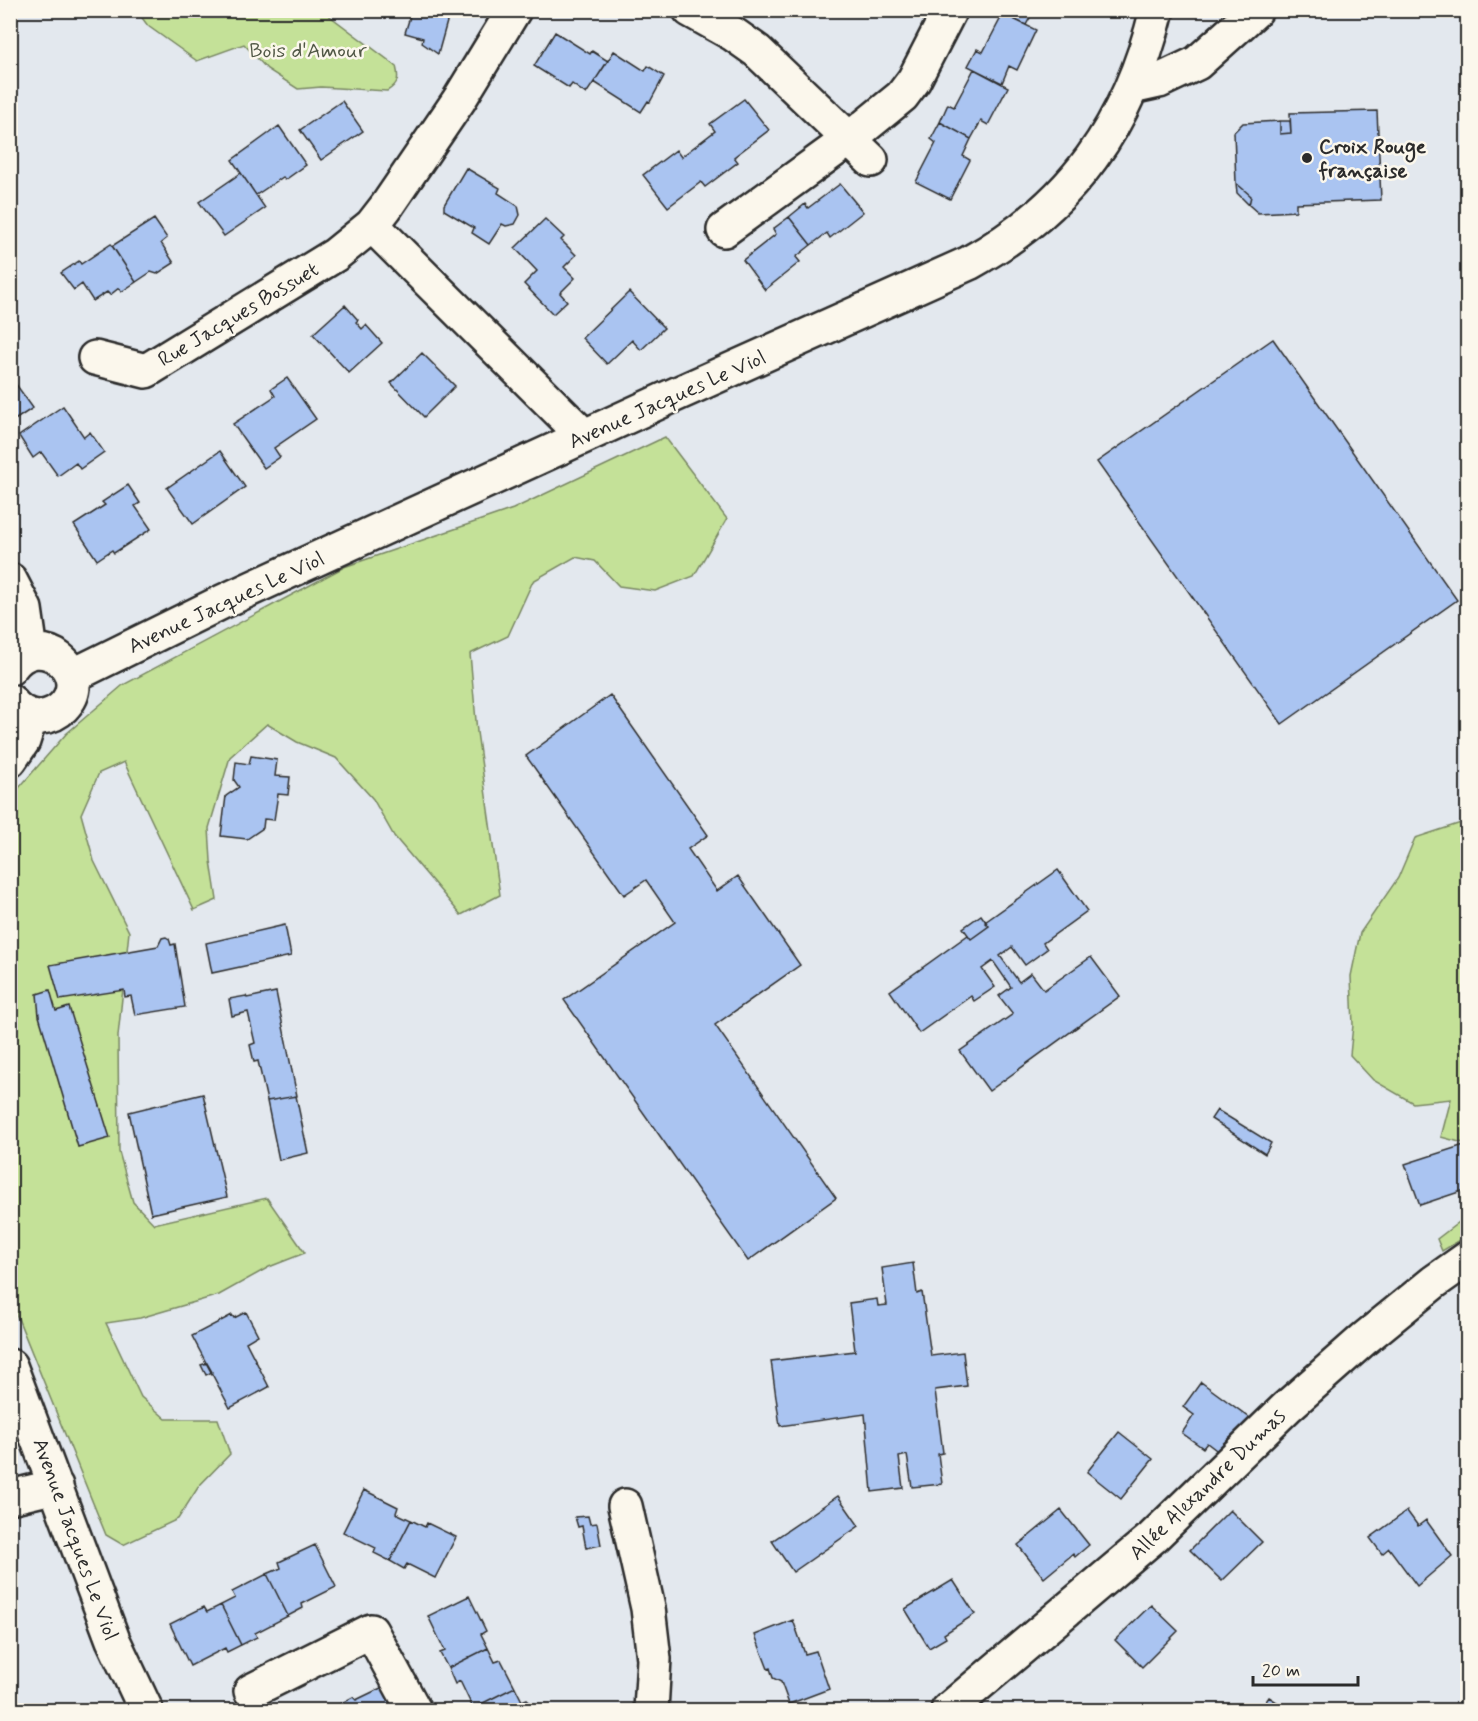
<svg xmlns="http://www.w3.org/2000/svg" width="1478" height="1721" font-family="Mynerve,sans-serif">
<rect width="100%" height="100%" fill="#e3e8ee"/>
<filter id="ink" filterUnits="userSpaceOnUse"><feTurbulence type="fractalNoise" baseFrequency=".0167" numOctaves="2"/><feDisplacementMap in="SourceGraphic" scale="12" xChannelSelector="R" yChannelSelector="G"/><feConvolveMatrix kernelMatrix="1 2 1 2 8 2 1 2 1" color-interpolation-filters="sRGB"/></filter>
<g filter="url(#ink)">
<!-- green -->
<path fill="#c4e198" stroke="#788662" stroke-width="1.5" d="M137,11H323L396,66C399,78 399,84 387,91L321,87L298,89L267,69L244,44L197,61L148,26Z
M665,437L727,519L694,576L655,591L619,586L595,561L575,557L533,581L508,636L470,654L477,732L500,895L461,915L394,836L373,799L336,758L297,742L267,724L230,757L209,828L211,861L217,900L194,910L124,762L99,773L81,814L94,861L129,932L118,1036L119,1152L133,1202L154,1224L267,1198L305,1253L269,1267L219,1295L140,1318L106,1323L141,1397L166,1419H218L230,1454L199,1486L178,1519L123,1545L106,1535L11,1301V797L66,734L123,685L344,567L513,509Z
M1467,821H1468L1467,1144L1441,1137L1451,1099L1413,1103L1373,1080L1350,1055L1353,1025L1351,976L1360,933L1398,878L1415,838Z
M1467,1216V1236L1442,1251L1437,1239Z"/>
<!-- building -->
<path fill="#aac4f1" stroke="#2b2b2b" stroke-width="1.5" d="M412,10H445L443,17L448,18L438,54L422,43L423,38L405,33Z
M913,10H934L930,19Z
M996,10H1034L1026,25Z
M1003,14L1036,30L1017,70L1009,66L1002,83L968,66L977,49L983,52Z
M555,32L590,54L592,51L608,61L586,94L572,84L569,88L534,66Z
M614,51L645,71L648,66L664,76L650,102L648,101L641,112L594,82Z
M974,69L1008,87L988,125L981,121L971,139L940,122L948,104L954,107Z
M744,99L769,130L734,157L738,162L705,187L701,182L668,207L643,175L676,150L681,157L715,131L710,124Z
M342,101L363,131L321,160L300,130Z
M1377,111L1381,200L1296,203V211L1258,213L1249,205L1251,196L1236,183L1234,132L1243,123L1280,121V134L1291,133L1290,113Z
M1280,121H1290L1291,133L1280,134Z
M940,122L971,139L963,156L970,160L950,199L916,182L936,143L931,139Z
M279,126L306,165L285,180L283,177L256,195L232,160Z
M466,168L500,188L498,193L518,206L520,215L515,224L506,226L502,224L489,244L472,233L474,228L444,210V205Z
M241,173L265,208L224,236L199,202Z
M1236,183L1251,196L1249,205L1237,193Z
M840,184L863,212L830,238L827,233L811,245L789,217L805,204L808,208Z
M789,217L811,245L796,257L800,262L765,290L743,260L776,234L773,229Z
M154,219L167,238L161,243L174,263L157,274L151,272L136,282L112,246Z
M545,219L564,237L561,240L576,255L564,267L575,278L560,293L567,301L553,314L524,284L537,271L515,248Z
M111,244L136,282L121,292L119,288L110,295L107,292L93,301L82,284L74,290L61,273L79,261L81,264Z
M629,292L664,328L641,350L632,340L607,364L582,338Z
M345,305L358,320L356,322L362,329L366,325L382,343L349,373L313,334Z
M1273,339L1457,600L1282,724L1097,462Z
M422,353L455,386L424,417L391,383Z
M10,376L33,408L10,423Z
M287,378L316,419L274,448L280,457L264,468L233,424L275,396L271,389Z
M63,406L84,437L90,432L104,452L80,469L76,463L58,476L41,452L33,458L19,436Z
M220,451L245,487L193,524L167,488Z
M128,485L140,503L135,506L151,529L114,553L112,550L97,560L74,525L105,505L102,502Z
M610,695L708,835L688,849L717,891L738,876L800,965L715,1025L836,1198L748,1261L564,1000L675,922L646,880L624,895L526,756Z
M251,756L277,760L275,776L290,777L288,795L278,794L274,820L264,819L263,828L247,839L221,836L226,796L239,787L234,780L236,762L249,764Z
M1058,870L1087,911L1043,943L1047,949L1025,965L1012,947L1000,956L1019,982L1031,973L1044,990L1091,957L1120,996L989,1091L960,1051L1013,1014L999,996L1011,987L993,961L982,969L995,987L974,1001L971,996L919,1033L890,991L968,935L971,939L989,926L985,922Z
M981,915L989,926L971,939L963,928Z
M285,925L291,956L212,973L206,943Z
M166,937L169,939L171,945L175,944L185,1007L135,1015L131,996L125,997L124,990L60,1000L50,965L158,946L162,938Z
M50,990L56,1011L69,1007L110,1138L78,1147L39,1016L37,994Z
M276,992L297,1096L267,1101L258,1061L254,1062L250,1045L255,1043L248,1012L232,1016L229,999L246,996L247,998Z
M203,1094L227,1197L151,1214L129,1112Z
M296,1096L308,1153L279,1160L267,1101Z
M1217,1110L1271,1143L1265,1154L1211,1119Z
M1467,1144L1468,1189L1420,1205L1405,1164Z
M913,1263L917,1294L922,1292L931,1356L963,1352L967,1386L935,1390L943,1453L938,1454L942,1484L912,1487L907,1455L899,1457L903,1488L872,1492L865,1414L780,1426L771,1361L855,1351L849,1303L877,1299L878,1306L887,1305L882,1268Z
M246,1312L258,1335L246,1342L269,1387L230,1408L192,1336L232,1315L234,1318Z
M207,1363L212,1372L206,1375L201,1365Z
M1201,1382L1250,1418L1224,1456L1207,1443L1203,1448L1182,1433L1194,1415L1183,1407Z
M1119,1432L1153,1459L1121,1499L1087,1472Z
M364,1490L398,1507L396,1513L411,1520L390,1561L374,1553L376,1548L343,1532Z
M838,1496L859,1526L793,1572L772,1541Z
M1061,1510L1089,1545L1075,1557L1073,1554L1044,1578L1018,1545Z
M1230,1510L1262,1542L1222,1581L1190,1550Z
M1407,1511L1418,1526L1426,1520L1452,1556L1417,1586L1389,1548L1382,1554L1370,1538Z
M588,1516L590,1524L597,1523L601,1545L586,1548L582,1526L578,1527L575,1517Z
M411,1520L425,1527L427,1523L456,1537L435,1578L407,1564L404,1569L390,1561Z
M315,1545L336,1587L302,1604L303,1608L288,1616L267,1574L281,1568L279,1562Z
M267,1574L288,1616L255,1633L257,1637L241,1645L221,1605L235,1598L232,1592Z
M953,1580L975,1614L944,1634L946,1638L929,1648L905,1609Z
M469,1596L486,1631L481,1634L488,1648L448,1668L440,1653L445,1651L428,1616Z
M221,1605L241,1645L227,1652L225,1648L190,1666L170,1624L204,1607L207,1612Z
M1151,1605L1178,1631L1142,1667L1115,1640Z
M793,1620L805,1654L816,1651L829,1689L789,1704L781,1682L773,1678L770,1668L768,1669L755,1635Z
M488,1648L495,1662L501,1660L515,1687L473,1708L460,1681L455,1684L448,1668Z
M10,1657H13L11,1710H10Z
M385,1686L398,1710H335L334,1707L353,1697L356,1700Z
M515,1687L522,1701L527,1699L533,1710H475L473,1708Z
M1269,1697L1289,1710H1260Z"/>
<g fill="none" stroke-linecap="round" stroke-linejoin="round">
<defs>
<path id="minor" d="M690,10L733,34L757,51L871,160
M1132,87L1159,81L1197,63L1256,10
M372,225L584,436
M724,230L848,140L902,96L914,80L950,10
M95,358L146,371L335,255L372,225L386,207L459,100L514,10
M10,580L25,609L31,651
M10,668C39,625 96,674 63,707C57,713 50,716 42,717C29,718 18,712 10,701
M72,676L222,602L670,397L969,263C1073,206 1129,124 1157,10
M10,760L23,741L31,716
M10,1366L113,1640L146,1710
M10,1497L56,1486
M625,1506L648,1608L654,1659L651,1710
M251,1691L371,1631L414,1710
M948,1710L1152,1538L1287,1407L1364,1339L1434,1282L1468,1258"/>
</defs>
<!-- minor casing -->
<use href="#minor" stroke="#2b2b2b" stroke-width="38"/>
<!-- minor -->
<use href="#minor" stroke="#fbf7ec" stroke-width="33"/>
</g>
</g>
<!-- markers -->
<circle fill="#2b2b2b" stroke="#fbf7ec" stroke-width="2" cx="1307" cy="158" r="6"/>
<g text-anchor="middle" stroke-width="5" stroke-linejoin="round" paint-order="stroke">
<!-- park labels -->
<g font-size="21" fill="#515846" stroke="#fbf7ec">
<text x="308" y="57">Bois d'Amour</text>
</g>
<!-- poi labels -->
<g font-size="21" font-weight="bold" fill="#2b2b2b" stroke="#fbf7ec" text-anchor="start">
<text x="1319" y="153">Croix Rouge<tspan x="1319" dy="24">française</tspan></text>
</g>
<!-- street labels -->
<g font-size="21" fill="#2b2b2b" stroke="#fbf7ec">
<text transform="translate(238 314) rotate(-31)" y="7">Rue Jacques Bossuet</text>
<text transform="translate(667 399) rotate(-24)" y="7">Avenue Jacques Le Viol</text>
<text transform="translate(226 602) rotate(-25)" y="7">Avenue Jacques Le Viol</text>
<text transform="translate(1207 1484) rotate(-44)" y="7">Allée Alexandre Dumas</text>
<text transform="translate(76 1539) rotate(70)" y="7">Avenue Jacques Le Viol</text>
</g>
</g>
<!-- margin -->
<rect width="1478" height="1721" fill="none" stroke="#fbf7ec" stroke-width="36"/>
<rect x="18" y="18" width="1442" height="1685" fill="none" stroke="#2b2b2b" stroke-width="2" filter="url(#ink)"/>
<!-- scale -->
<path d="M1253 1676v9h105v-9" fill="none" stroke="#2b2b2b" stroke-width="3"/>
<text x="1262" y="1676" font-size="18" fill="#2b2b2b" stroke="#fbf7ec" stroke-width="4.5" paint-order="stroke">20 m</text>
</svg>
